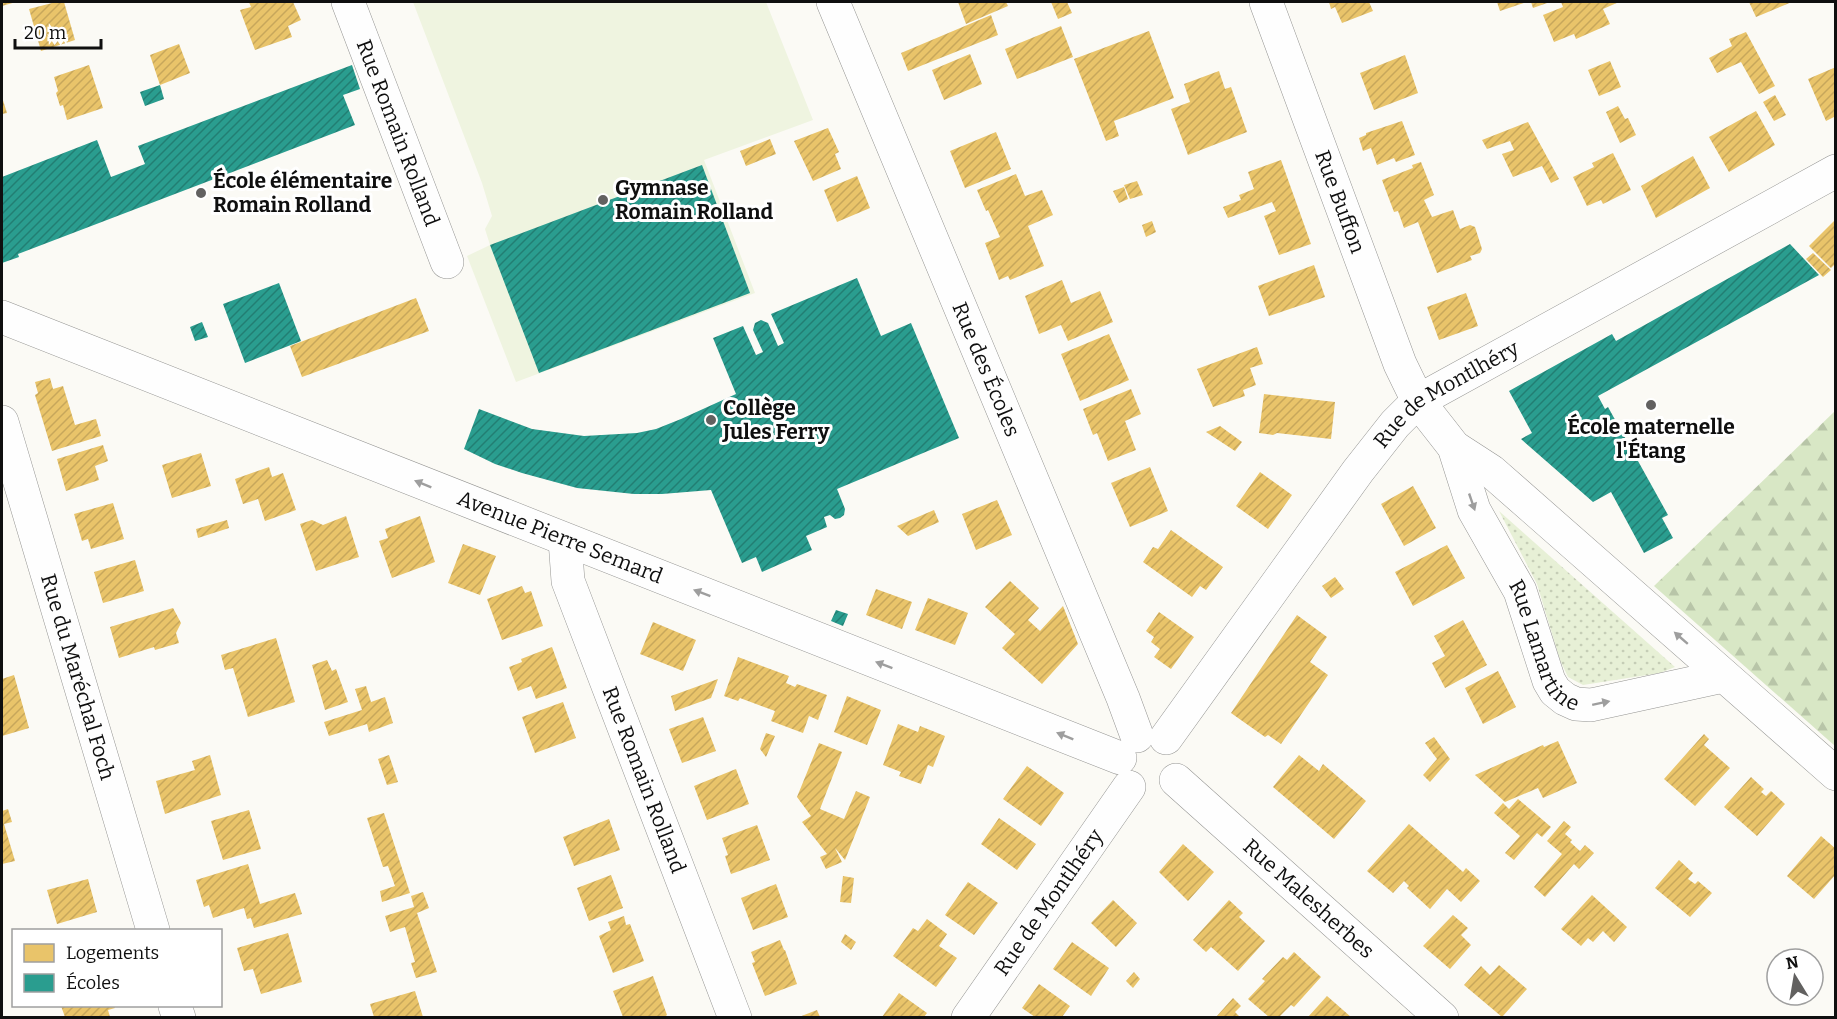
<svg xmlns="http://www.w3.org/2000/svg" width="1837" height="1019" font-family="Bitter,serif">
<defs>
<pattern id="grass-dots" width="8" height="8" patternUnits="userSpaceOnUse" patternTransform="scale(1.5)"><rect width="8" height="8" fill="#e7f0d6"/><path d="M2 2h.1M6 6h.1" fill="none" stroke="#c5cdb6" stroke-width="1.8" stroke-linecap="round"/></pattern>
<pattern id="forest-firs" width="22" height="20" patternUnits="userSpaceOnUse" patternTransform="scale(1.5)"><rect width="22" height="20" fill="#d8e7c5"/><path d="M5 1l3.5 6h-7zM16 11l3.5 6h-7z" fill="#b8c5a8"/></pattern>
<pattern id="homes-hatch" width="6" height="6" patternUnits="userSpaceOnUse" patternTransform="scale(1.5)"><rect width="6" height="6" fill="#e9c46a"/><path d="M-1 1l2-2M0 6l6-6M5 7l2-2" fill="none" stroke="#c7a75b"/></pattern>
<pattern id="schools-hatch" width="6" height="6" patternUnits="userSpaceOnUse" patternTransform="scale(1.5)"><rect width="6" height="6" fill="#2a9d8f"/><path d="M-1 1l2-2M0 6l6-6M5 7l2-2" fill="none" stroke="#227e73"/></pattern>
</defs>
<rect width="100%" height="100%" fill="#fbfaf5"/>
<!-- grass -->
<path fill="url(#grass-dots)" d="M1499,511L1675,667L1660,673L1583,685L1568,677L1560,660L1537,584Z"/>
<!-- forest -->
<path fill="url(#forest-firs)" d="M1835,411V746L1654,586Z"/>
<!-- pitch -->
<path fill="#eff4e0" d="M413,2H766L813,120L704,160L755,293L516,382L467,256L490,245L485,229L492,216L482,183Z"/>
<!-- homes -->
<path fill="url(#homes-hatch)" d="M2,2H16L2,6Z
M56,2H64L75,40L41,51L29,9Z
M249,2H293L301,20L288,26L292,37L255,50L240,10L251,7Z
M958,2H1006L1008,6L966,24Z
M1051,2H1067L1072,13L1058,19Z
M1329,2H1369L1373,11L1342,23L1335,7L1331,9Z
M1497,2H1527L1500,11Z
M1531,2H1550L1533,8Z
M1561,2H1619L1603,9L1610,24L1576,39L1574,34L1554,42L1543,15L1563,7Z
M1749,2H1792L1756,17Z
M991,15L998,35L908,71L901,53Z
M1061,26L1073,57L1017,79L1005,49Z
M1149,31L1174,98L1114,121L1119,136L1106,141L1074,59Z
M1746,32L1775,86L1759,94L1741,62L1717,73L1709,58L1732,46L1729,39Z
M179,44L190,73L160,85L150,55Z
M970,54L982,84L944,100L932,70Z
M1405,55L1418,93L1374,110L1360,73Z
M1610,61L1621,87L1599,96L1588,70Z
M89,65L103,108L67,120L63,105L60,106L56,93L58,91L54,77Z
M1836,67V116L1826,121L1808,79Z
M1219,71L1225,89L1231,87L1247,132L1188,155L1171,109L1190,102L1184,84Z
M1775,95L1786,115L1774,121L1763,102Z
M2,97L7,113L2,114Z
M1618,106L1625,119L1628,118L1636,135L1620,143L1606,112Z
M1756,111L1775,145L1729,172L1709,137Z
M1402,121L1415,155L1396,162L1394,158L1377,165L1371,148L1363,151L1359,138L1366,135V133Z
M1528,122L1534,133L1559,179L1551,183L1542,166L1513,177L1502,154L1514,150L1510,141L1487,149L1482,140Z
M828,128L839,152L835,154L841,169L813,181L794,141Z
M996,132L1011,169L965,188L950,151Z
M770,139L776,154L746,166L740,151Z
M1613,153L1631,190L1603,204L1601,200L1587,206L1573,177L1594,167L1592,163Z
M1693,156L1710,188L1656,218L1641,186Z
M1281,160L1311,244L1279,255L1264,216L1276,211L1272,202L1228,218L1223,207L1241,200L1239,195L1254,189L1248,172Z
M1421,162L1434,195L1424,200L1432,217L1453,210L1460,229L1470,225L1475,227L1482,249L1480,253L1470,256L1472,260L1437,273L1418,222L1404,228L1398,211L1394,212L1382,180L1413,168L1412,165Z
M1016,174L1025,196L1042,190L1053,215L1028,226L1044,266L1010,280L1008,276L999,280L985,243L1000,237L988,210L986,211L977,190Z
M857,176L870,208L837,222L824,190Z
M1137,181L1143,195L1130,199L1124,185Z
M1124,187L1128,199L1119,203L1113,191Z
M1836,219V263L1831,268L1809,246Z
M1152,221L1156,232L1146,237L1142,225Z
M1813,253L1831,270L1823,277L1806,259Z
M1314,265L1325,297L1269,316L1258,286Z
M1062,280L1071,303L1100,291L1113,322L1068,341L1061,325L1039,334L1025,296Z
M1466,293L1478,326L1439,340L1427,307Z
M416,298L429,331L302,377L290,346Z
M1109,334L1129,380L1080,401L1061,354Z
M1257,347L1263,364L1250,368L1256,385L1243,390L1245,396L1213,407L1197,369Z
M50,378L53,389L63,386L75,425L96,419L101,436L52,451L35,395L38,393L35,382Z
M1131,389L1141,414L1125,421L1136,450L1108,461L1097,433L1093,435L1083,409Z
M1264,394L1335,402L1331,439L1277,433L1273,435L1259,433Z
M1220,426L1242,442L1235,451L1206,432Z
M103,445L108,461L95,466L99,480L66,491L57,459Z
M201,453L211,486L172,498L162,465Z
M269,467L272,477L283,473L296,510L265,521L258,499L243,504L235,479Z
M1150,467L1168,511L1130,527L1111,483Z
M1260,472L1292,495L1268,529L1236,506Z
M1413,486L1436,528L1404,546L1381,504Z
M997,500L1012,535L976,550L962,514Z
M113,503L124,539L91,549L88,539L82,541L74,514Z
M934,510L939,522L908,536L897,526Z
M346,516L359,557L316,571L300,524L312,520L323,525Z
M420,516L435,562L392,578L379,541L388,538L385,529Z
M227,520L229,528L198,538L196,529Z
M1171,530L1223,567L1206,590L1200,586L1192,597L1143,562L1153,547L1158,549Z
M463,544L496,556L480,595L448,583Z
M1447,545L1465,578L1413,606L1395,572Z
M135,560L144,591L103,603L94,572Z
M1335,577L1344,589L1331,598L1322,586Z
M1010,581L1039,608L1028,620L1040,631L1063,606L1078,644L1042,684L1002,648L1015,634L985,607Z
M522,586L525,593L531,591L543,626L502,640L487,599Z
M876,589L912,602L902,629L866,615Z
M928,598L968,613L955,645L915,630Z
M173,608L181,623L176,633L179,643L155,650L154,647L119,658L110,627Z
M1159,612L1194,637L1171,669L1154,657L1160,649L1151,642L1154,637L1146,631Z
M1297,615L1327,637L1310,662L1328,675L1281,744L1268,735L1265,737L1231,713Z
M1463,620L1487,665L1445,688L1432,663L1445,656L1434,636Z
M653,622L696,640L683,671L640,654Z
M276,638L295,702L248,717L233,668L225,670L221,655Z
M552,647L567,688L536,699L531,686L518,691L509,667L522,662L521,659Z
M738,657L789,676L786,683L795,687L797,684L827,695L818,720L809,716L803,733L771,721L775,711L740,698L738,701L724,696Z
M327,660L332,671L336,669L348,702L325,710L312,665Z
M1498,671L1516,707L1483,724L1465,688Z
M14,675L29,728L2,736V679Z
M718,679L711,698L675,711L671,696Z
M366,686L371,702L385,697L393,723L369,732L367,724L329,736L324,722L362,710L355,689Z
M847,696L881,710L867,745L834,732Z
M563,702L576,738L535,753L522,717Z
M703,717L716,751L682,763L669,729Z
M898,724L918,732L920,726L945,736L933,767L928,765L921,784L899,776L901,772L883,765Z
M766,733L775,736L766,757L760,749Z
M1704,734L1709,739L1704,745L1730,768L1695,806L1664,779Z
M1434,737L1450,759L1430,782L1423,775L1437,759L1425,743Z
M1558,741L1577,783L1543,798L1538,788L1505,802L1475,775L1543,745L1544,747Z
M819,743L842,752L820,809L844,819L856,791L870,797L845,860L835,848L842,862L826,869L820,857L827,854L802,822L811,816L797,797Z
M210,755L221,795L165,814L156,781L195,770L192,761Z
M389,755L398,782L387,785L378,759Z
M1299,755L1319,771L1323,764L1366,801L1334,839L1273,787Z
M1027,766L1064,793L1041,826L1003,799Z
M736,769L749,804L707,820L694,786Z
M1751,777L1764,789L1761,792L1766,796L1771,791L1785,804L1757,836L1724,807Z
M1518,799L1551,827L1542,837L1537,833L1514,860L1505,853L1520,836L1494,813L1503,803L1509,809Z
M8,809L12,822L4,824L15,861L2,864V811Z
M249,810L261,849L223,860L211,821Z
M384,813L410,893L382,902L380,891L395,886L388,866L383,867L367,818Z
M999,818L1036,844L1017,870L981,844Z
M609,819L620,850L574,866L563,837Z
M1564,821L1571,827L1565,834L1572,840L1570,842L1580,851L1585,845L1594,853L1579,869L1574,864L1545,897L1534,887L1562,854L1547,841Z
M1409,824L1463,872L1466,868L1480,881L1461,902L1447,889L1430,909L1407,888L1409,886L1404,881L1393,893L1367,871Z
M757,825L770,860L731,874L725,856L728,855L722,838Z
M1821,836L1836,849V874L1814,899L1787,876Z
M1183,844L1214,872L1188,901L1159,872Z
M1679,860L1693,873L1688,879L1695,884L1698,881L1712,893L1690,917L1655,888Z
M248,864L260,904L295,893L302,914L254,928L251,918L247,919L244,908L213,918L209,905L204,907L196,880Z
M611,875L623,908L589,921L577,888Z
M843,876L854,878L851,903L840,902Z
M88,879L97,912L57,924L47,890Z
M968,882L998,903L974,935L945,915Z
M776,884L788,917L753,930L741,898Z
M423,892L429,908L417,913L437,972L416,978L411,963L415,962L405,927L390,932L385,916L414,907L411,896Z
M1592,895L1627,927L1614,942L1603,931L1593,942L1588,938L1581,946L1561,929Z
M1113,900L1137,923L1116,947L1091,923Z
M1229,900L1243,913L1239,917L1265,941L1238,971L1211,947L1206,952L1193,940Z
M1453,915L1468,928L1461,935L1471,945L1450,969L1423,946Z
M624,916L626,925L630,924L644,961L613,973L599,936L611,930L608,922Z
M927,919L947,934L939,946L957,958L936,987L893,956L913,928L918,931Z
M288,933L302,982L261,994L253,969L244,971L237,948Z
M845,934L856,942L851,950L841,942Z
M780,940L784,950H785L797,984L765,996L752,963L755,962L751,952Z
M1072,942L1109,968L1091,996L1053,969Z
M1294,952L1321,977L1294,1007L1291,1005L1279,1017H1269L1248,999L1265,981L1262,979L1283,957L1287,960Z
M1499,965L1527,989L1502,1017L1464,985L1481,966L1490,975Z
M1134,972L1140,979L1133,988L1126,981Z
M653,976L667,1015L664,1017H623L613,991Z
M1039,984L1070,1006L1062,1017H1035L1022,1008Z
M415,991L423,1017H374L370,1004Z
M899,993L927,1013L924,1017H882Z
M1327,996L1351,1017H1308Z
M1233,998L1241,1006L1235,1012L1240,1017H1216Z
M61,1006H114L115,1008L108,1010L110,1017H65Z
M817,1010L820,1017H799Z"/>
<!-- schools -->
<path fill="url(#schools-hatch)" d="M352,65L360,89L343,95L355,125L18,254L19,257L2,263V218H3L2,212V177L97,140L111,177L145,164L138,146Z
M160,85L164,99L145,106L140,92Z
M702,165L750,293L539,373L490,245Z
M1790,244L1819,275L1598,396L1605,409L1608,407L1668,515L1662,518L1673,538L1644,553L1611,492L1593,502L1521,439L1532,433L1509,391L1612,334L1616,341Z
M857,278L881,336L911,323L959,438L837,489L845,509L844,515L840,518L835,519L830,515L824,517L827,527L806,536L812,550L762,572L756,557L742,563L711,490L662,494H634L577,488L522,473L495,464L464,449L479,409L532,429L584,436L637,433L656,429L681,419L736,394L713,338L743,326L756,355L763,352L753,330L755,323L761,320L768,323L778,346L784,343L771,314Z
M279,283L301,341L245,363L223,304Z
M202,322L208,337L195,341L190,327Z
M836,610L848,614L843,626L831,621Z"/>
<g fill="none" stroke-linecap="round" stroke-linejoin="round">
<defs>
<g id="minor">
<path id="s1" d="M348,2L447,262"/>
<path id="s2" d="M833,2L1123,698L1137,736"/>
<path id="s3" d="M1266,2L1400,364L1418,401L1454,447L1474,510L1520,591L1549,681L1555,691L1565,699L1576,704L1591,705L1724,676"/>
<path id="s4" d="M2,317L1120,758"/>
<path id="s5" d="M2,422L153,930"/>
<path d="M1454,447L1491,471L1836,774"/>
<path id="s6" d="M565,540L568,581L735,1018"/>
<path id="s7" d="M1166,738L1358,471L1395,424L1418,401L1836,171"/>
<path id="s8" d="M1176,780L1442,1018"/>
<path d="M175,1006L179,1018"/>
<path id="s9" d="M968,1018L1129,787"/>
</g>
</defs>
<!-- minor casing -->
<use href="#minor" stroke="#959593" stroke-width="34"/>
<!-- minor -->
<use href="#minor" stroke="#fefefe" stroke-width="33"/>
</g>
<!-- one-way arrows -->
<defs><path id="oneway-solid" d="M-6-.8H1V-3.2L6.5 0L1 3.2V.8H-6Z" transform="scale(1.5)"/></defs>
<g fill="#9e9e9e">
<use href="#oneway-solid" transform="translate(423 484) rotate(-158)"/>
<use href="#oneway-solid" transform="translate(1472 502) rotate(71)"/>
<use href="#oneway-solid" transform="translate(702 593) rotate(-159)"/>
<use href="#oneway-solid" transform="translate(1681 638) rotate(-139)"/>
<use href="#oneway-solid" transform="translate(884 665) rotate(-159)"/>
<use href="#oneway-solid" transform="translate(1601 703) rotate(-12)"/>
<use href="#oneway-solid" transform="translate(1065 736) rotate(-158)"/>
</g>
<!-- markers -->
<g fill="#626160" stroke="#fff" stroke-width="2">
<circle cx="201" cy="193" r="6"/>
<circle cx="603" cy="200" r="6"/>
<circle cx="1651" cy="405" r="6"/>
<circle cx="711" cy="420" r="6"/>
</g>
<g text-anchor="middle" stroke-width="6" stroke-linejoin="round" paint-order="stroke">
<!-- street labels -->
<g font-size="21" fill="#0f0f0f" stroke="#fff">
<text dy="7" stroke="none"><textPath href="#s1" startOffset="140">Rue Romain Rolland</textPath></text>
<text dy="7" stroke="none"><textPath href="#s3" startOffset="213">Rue Buffon</textPath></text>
<text dy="7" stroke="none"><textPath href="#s2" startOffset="398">Rue des Écoles</textPath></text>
<text dy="7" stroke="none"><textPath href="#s7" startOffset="448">Rue de Montlhéry</textPath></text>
<text dy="7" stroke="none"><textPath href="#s4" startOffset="600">Avenue Pierre Semard</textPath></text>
<text dy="7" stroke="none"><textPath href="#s3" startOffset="706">Rue Lamartine</textPath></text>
<text dy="7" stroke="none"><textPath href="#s5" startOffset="266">Rue du Maréchal Foch</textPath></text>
<text dy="7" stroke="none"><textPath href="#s6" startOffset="254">Rue Romain Rolland</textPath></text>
<text dy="7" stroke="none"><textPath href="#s8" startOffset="178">Rue Malesherbes</textPath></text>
<text dy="7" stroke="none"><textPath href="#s9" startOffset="141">Rue de Montlhéry</textPath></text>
</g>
<!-- poi labels -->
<g font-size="21" font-weight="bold" fill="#0f0f0f" stroke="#fff" text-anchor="start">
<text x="213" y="188">École élémentaire<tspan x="213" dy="24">Romain Rolland</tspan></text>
<text x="615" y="195">Gymnase<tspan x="615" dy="24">Romain Rolland</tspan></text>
<text x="723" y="415">Collège<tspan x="723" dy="24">Jules Ferry</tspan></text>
<text x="1651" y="434" text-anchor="middle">École maternelle<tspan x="1651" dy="24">l'Étang</tspan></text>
</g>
</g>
<!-- border -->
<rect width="1837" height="1019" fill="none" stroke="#0f0f0f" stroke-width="6"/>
<!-- legend -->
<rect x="12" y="929" width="210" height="78" fill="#ffffff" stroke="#9f9f9f" stroke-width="1.5"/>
<rect x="24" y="944" width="30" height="18" fill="#e9c46a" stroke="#9f9f9f" stroke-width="1.5"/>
<text x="66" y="959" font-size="18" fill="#0f0f0f">Logements</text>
<rect x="24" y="974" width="30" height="18" fill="#2a9d8f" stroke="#9f9f9f" stroke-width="1.5"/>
<text x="66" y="989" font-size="18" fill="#0f0f0f">Écoles</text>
<!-- north arrow -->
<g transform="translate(1795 977) rotate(349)"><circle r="28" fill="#ffffff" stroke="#9f9f9f" stroke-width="1.5"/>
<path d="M0-4.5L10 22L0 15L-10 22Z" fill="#626160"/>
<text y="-9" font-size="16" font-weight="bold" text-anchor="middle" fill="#0f0f0f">N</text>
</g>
<!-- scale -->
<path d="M15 39v9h86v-9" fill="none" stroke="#0f0f0f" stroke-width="3"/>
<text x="24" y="39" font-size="18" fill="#0f0f0f" stroke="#ffffff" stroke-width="4.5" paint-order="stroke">20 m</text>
</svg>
